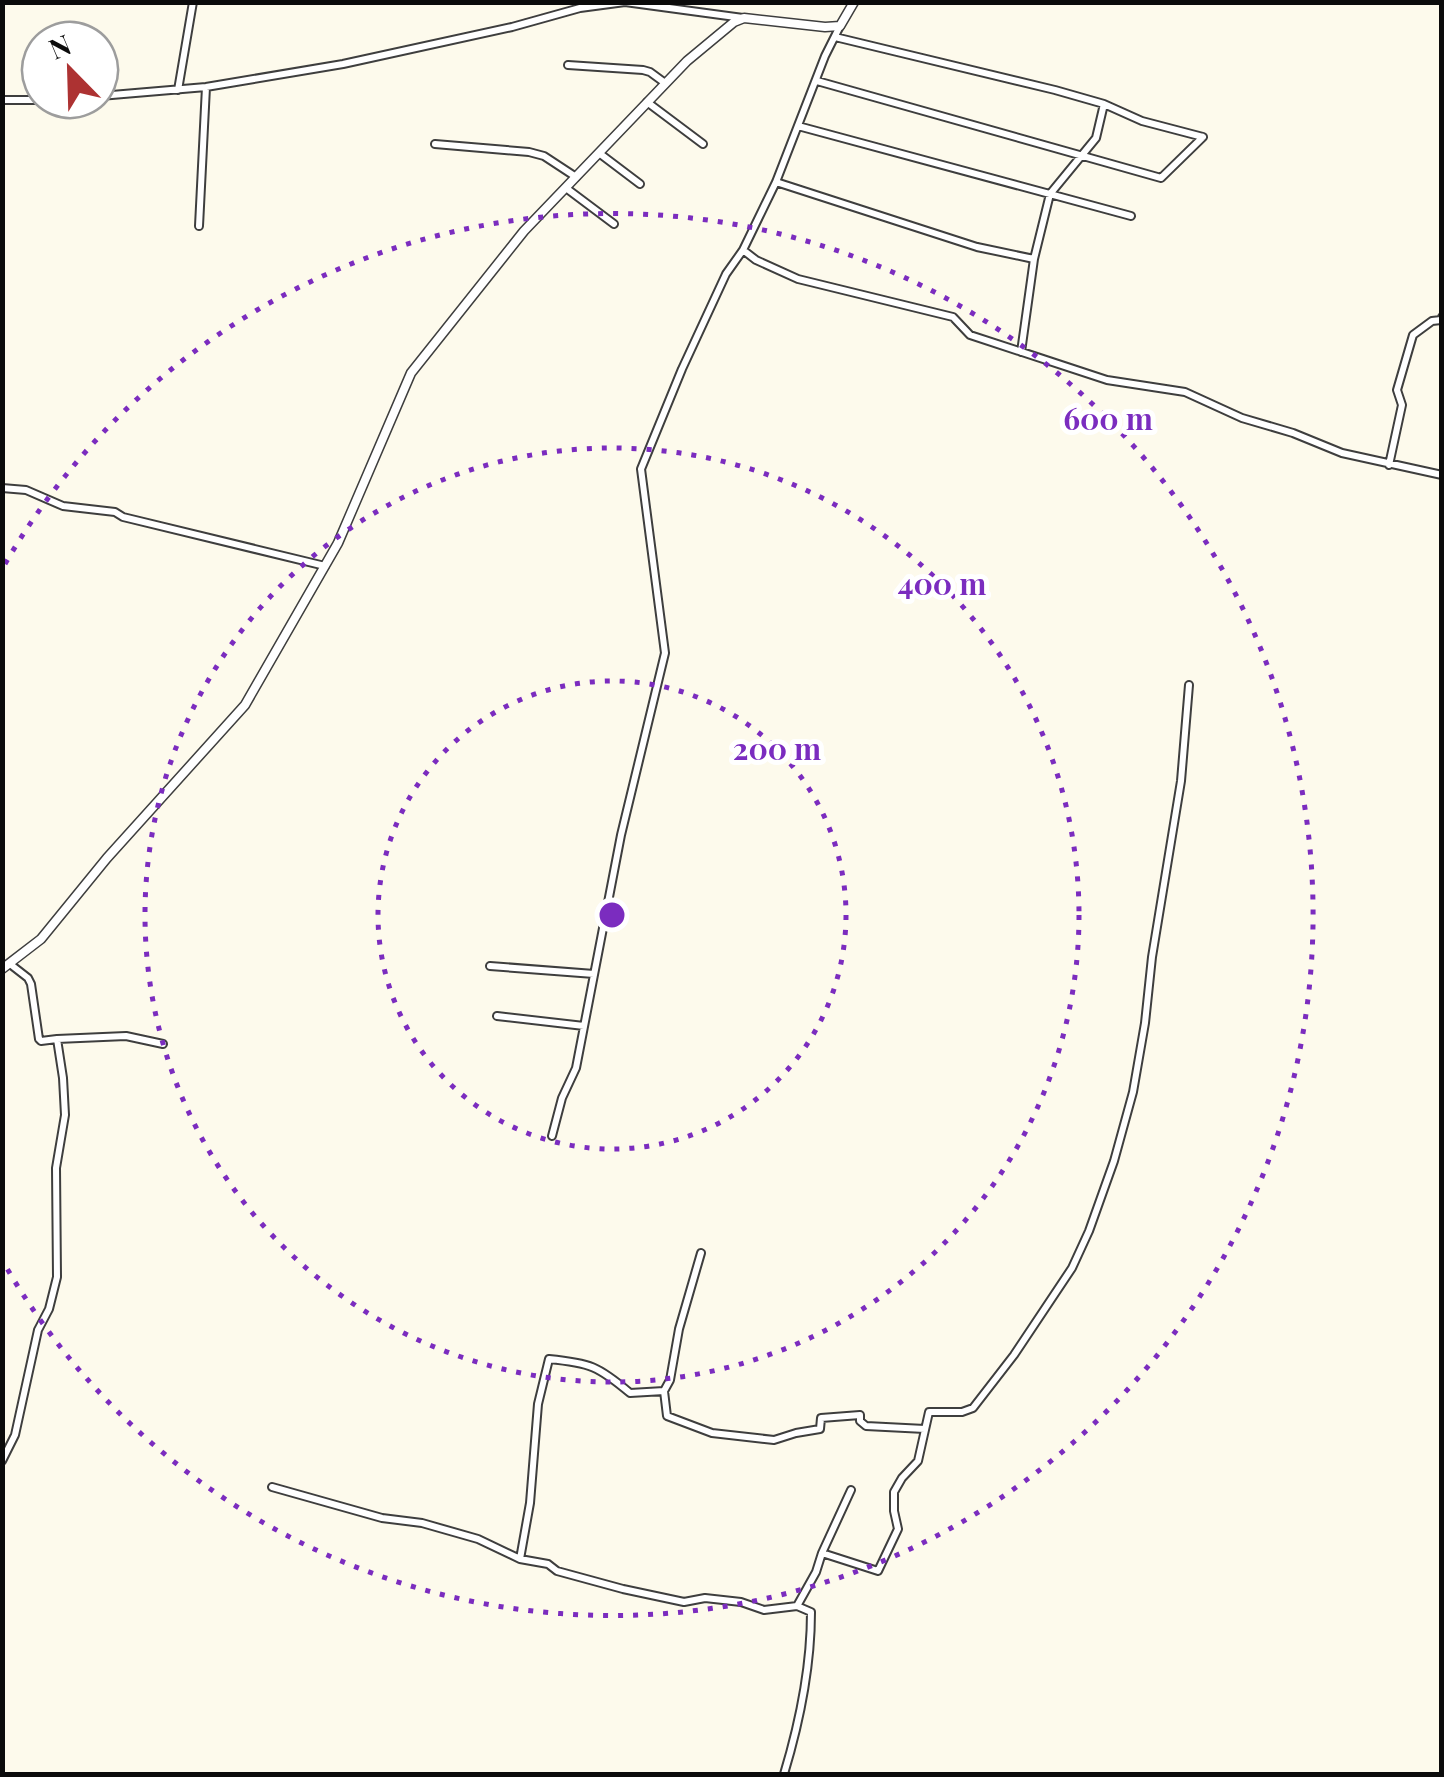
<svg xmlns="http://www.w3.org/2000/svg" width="1444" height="1777" font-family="'Playfair Display',serif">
<rect width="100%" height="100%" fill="#fdfaec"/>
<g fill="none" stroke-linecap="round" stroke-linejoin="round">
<defs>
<path id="minor" d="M625,2L743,18
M840,26L825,56L776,182L743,250L756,260L798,279L953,317L970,335L1107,380L1185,392L1242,418L1293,433L1342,453L1442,475
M835,37L1055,90L1104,104L1142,121L1203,137
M568,65L643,70L650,72L665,83
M817,81L1161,178L1203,137
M178,90L193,2
M100,96L206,87L343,64L512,27L580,8L625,2
M2,100H40
M647,102L703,144
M798,126L1131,216
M435,144L529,152L544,156L576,177
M599,153L640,184
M776,182L977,247L1034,259
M566,188L614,224
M199,226L206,87
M1021,352L1034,259L1050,194L1096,138L1104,104
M1389,465L1402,405L1397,390L1413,335L1432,321L1441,320L1442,317
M2,488L26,490L63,506L115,512L123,517L325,566
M490,966L594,974
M497,1016L584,1026
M57,1039L126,1036L163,1044
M552,1136L562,1098L576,1068L621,835L665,653L641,469L682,369L726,274L743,250
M664,1391L667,1416L712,1433L774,1440L796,1433L820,1429L821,1418L860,1415V1421L866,1426L925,1429
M2,1461L15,1435L38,1330L49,1309L57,1277L56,1168L65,1115L63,1078L57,1039L41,1041L39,1039L31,984L28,978L10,964
M272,1487L382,1518L422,1523L478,1539L520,1559L548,1564L557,1571L623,1589L684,1602L705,1598L741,1602L764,1610L797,1606
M822,1553L851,1490
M520,1559L530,1503L538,1404L549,1359C590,1363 598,1366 630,1393L664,1391L670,1380L679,1329L701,1253
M784,1774C800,1721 811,1667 811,1612L797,1606L816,1572L822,1553L878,1571L898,1529L894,1511V1492L902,1478L918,1461L929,1412H962L973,1408L1014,1355L1072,1268L1089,1231L1114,1161L1133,1092L1145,1023L1152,957L1181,781L1189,685"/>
<path id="tertiary" d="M2,969L41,939L107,858L245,705L338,543L411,373L524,231L687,61L734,22L744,18L825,27L840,26L854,2"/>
</defs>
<!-- minor casing -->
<use href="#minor" stroke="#3e3e3e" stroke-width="10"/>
<!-- tertiary casing -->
<use href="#tertiary" stroke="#3e3e3e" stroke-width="11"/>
<!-- minor -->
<use href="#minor" stroke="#fff" stroke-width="6"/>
<!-- tertiary -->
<use href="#tertiary" stroke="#fff" stroke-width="8"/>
</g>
<!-- distance rings -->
<g fill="none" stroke="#7b2cbf" stroke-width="5" stroke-dasharray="5 10">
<circle cx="612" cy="915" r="234"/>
<circle cx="612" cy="915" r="467"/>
<path d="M5 564A701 701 0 1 1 5 1265"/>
</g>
<circle cx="612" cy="915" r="15" fill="#7b2cbf" stroke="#fff" stroke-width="5"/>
<g font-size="30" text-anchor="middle" font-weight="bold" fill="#7b2cbf" stroke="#fff" stroke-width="10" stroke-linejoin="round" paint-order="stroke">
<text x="1108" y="430">600 m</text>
<text x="942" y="595">400 m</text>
<text x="777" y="760">200 m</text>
</g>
<!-- border -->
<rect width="1444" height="1777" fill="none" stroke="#0b0b0b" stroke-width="10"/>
<!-- north arrow -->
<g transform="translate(70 70) rotate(337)"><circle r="48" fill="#ffffff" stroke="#9d9d9d" stroke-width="2.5"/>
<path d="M0-8L18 38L0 25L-18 38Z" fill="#ad3232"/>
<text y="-15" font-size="28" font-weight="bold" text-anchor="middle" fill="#0b0b0b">N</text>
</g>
</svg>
